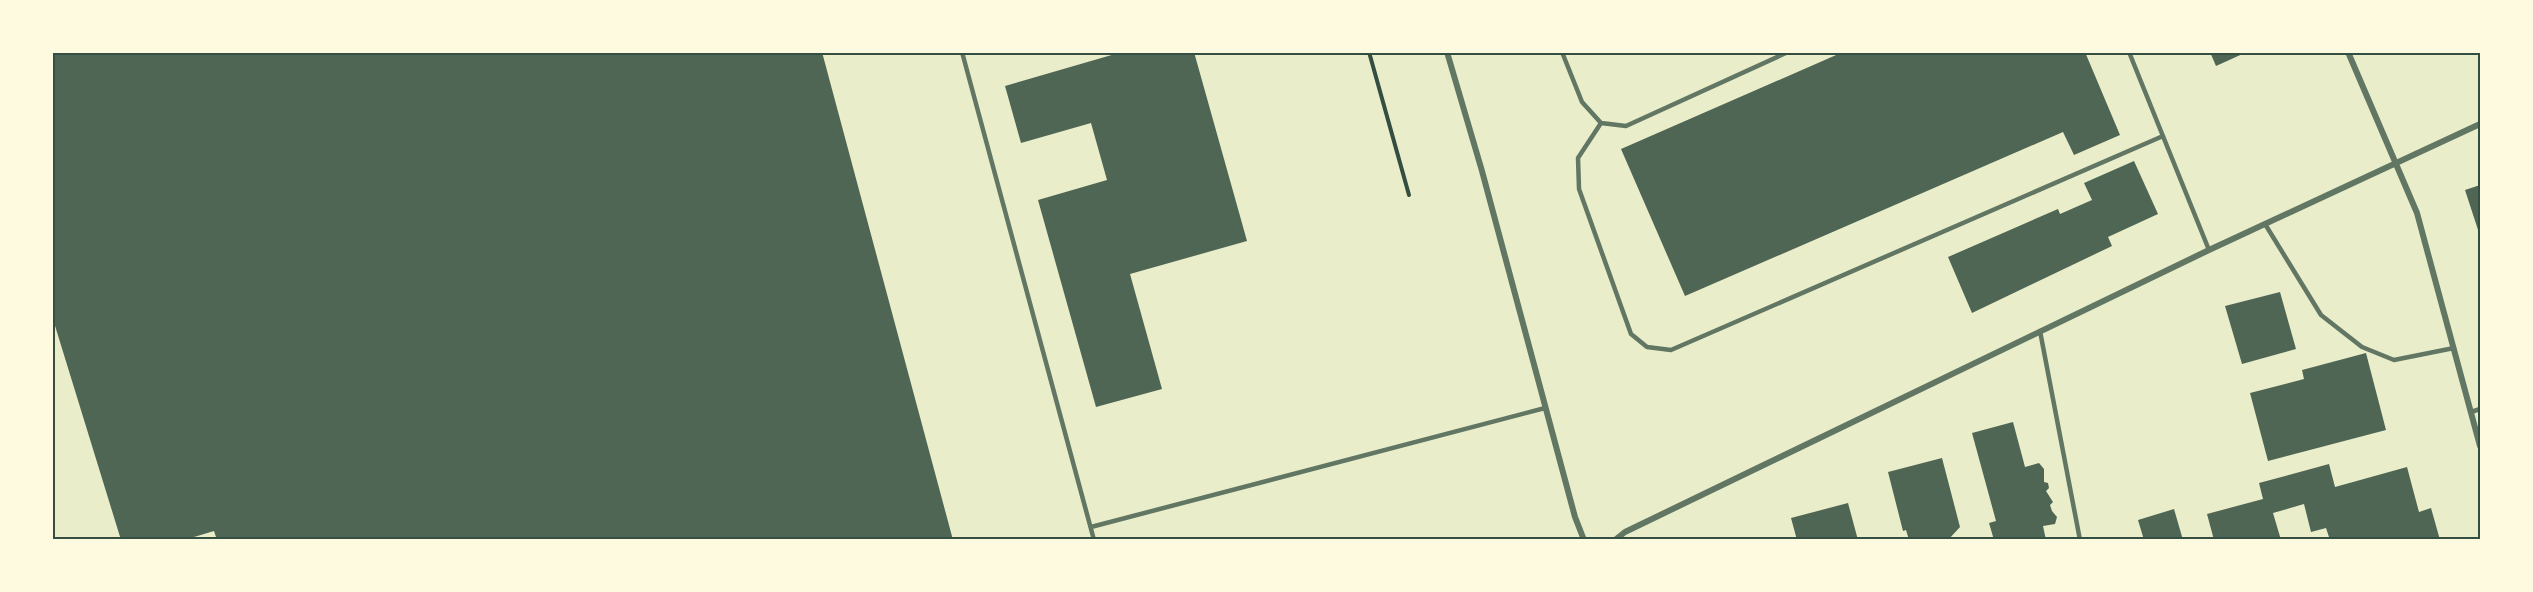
<svg xmlns="http://www.w3.org/2000/svg" width="2533" height="592" font-family="'Alegreya Sans',sans-serif">
<rect width="100%" height="100%" fill="#e9edc9"/>
<!-- building -->
<path fill="#4f6655" d="M52,52H822L953,540H217L214,531L184,540H121L52,316Z
M1122,52H1194L1247,241L1130,274L1162,389L1096,407L1038,200L1107,180L1091,123L1021,143L1005,86Z
M1843,52H2085L2120,135L2074,155L2063,132L1685,296L1621,149Z
M2210,52H2247L2216,66Z
M2134,161L2158,214L2108,237L2112,246L1972,313L1948,257L2058,209L2060,214L2092,200L2084,183Z
M2480,185V236L2465,190Z
M2280,292L2296,349L2242,364L2225,306Z
M2366,353L2386,430L2268,461L2250,393L2304,379L2302,370Z
M2013,422L2025,467L2039,463L2044,469V482L2048,483L2049,488L2046,491L2053,502L2050,505L2052,511L2057,517L2055,524L2043,526L2046,540H1994L1989,523L1996,521L1972,433Z
M1942,458L1960,527L1948,540H1909L1906,530L1903,531L1888,472Z
M2329,464L2335,487L2407,467L2419,512L2431,508L2440,540H2330L2326,528L2311,532L2304,504L2273,513L2281,540H2214L2207,514L2263,499L2259,483Z
M1848,503L1858,540H1797L1791,518Z
M2174,509L2183,540H2144L2138,520Z"/>
<g fill="none" stroke-linecap="round" stroke-linejoin="round">
<!-- path -->
<path stroke="#344e41" stroke-width="4" d="M1369,52L1409,195"/>
<!-- service -->
<path stroke="#617663" stroke-width="4.5" d="M962,52L1094,540
M1562,52L1582,102L1601,123L1626,126L1788,52
M2129,52L2209,250
M1601,123L1578,158L1579,189L1631,334L1647,347L1671,350L2163,136
M2265,224L2321,315L2362,347L2394,360L2454,348
M2040,331L2080,540
M2471,412L2480,409
M1091,527L1545,408"/>
<!-- minor -->
<path stroke="#617663" stroke-width="6" d="M1447,52L1482,171L1575,517L1584,540
M2348,52L2417,213L2480,446
M1615,540L1625,532L2209,250L2480,124"/>
</g>
<!-- border -->
<rect width="2533" height="592" fill="none" stroke="#fefae0" stroke-width="108"/>
<rect x="54" y="54" width="2425" height="484" fill="none" stroke="#344e41" stroke-width="2"/>
</svg>
